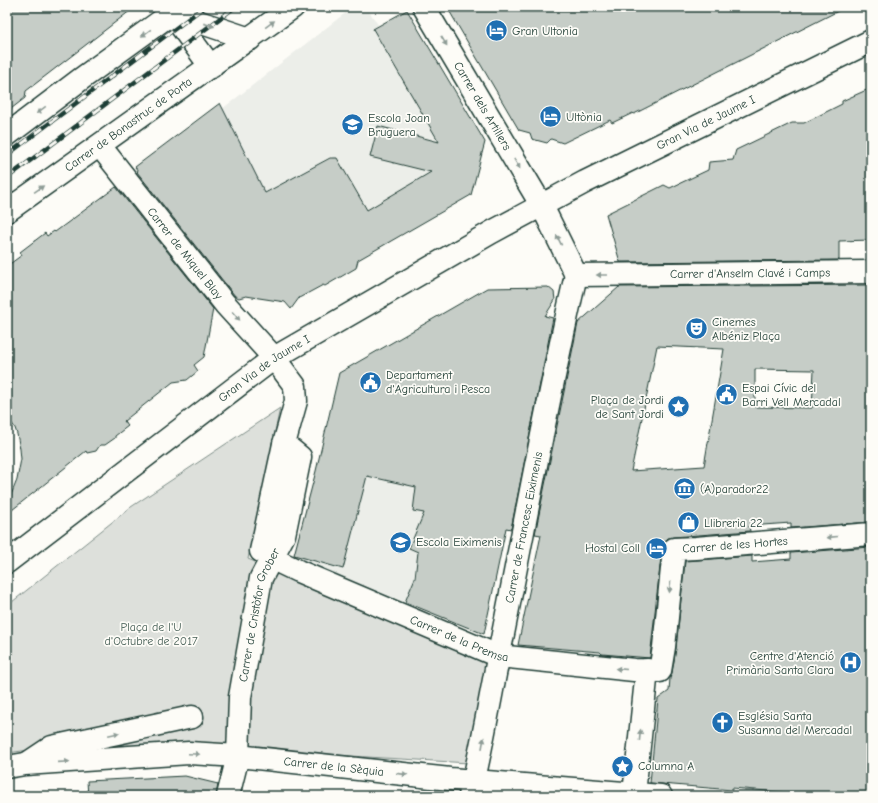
<svg xmlns="http://www.w3.org/2000/svg" width="878" height="803" font-family="'Comic Neue',sans-serif">
<rect width="100%" height="100%" fill="#fdfcf7"/>
<filter id="ink" filterUnits="userSpaceOnUse"><feTurbulence type="fractalNoise" baseFrequency=".025" numOctaves="2"/><feDisplacementMap in="SourceGraphic" scale="8" xChannelSelector="R" yChannelSelector="G"/><feConvolveMatrix kernelMatrix="1 2 1 2 8 2 1 2 1" color-interpolation-filters="sRGB"/></filter>
<g filter="url(#ink)">
<!-- built -->
<path fill="#eceee9" d="M353,7H366L379,26L407,10L485,142L471,195L358,260L332,156L265,193L222,109Z
M317,465L416,487L413,511L506,528L484,629L480,632H477L293,556Z"/>
<!-- green -->
<path fill="#dde0db" stroke="#7e8e88" d="M280,408L248,559L492,659L469,763L215,748L52,747L7,753V606L131,507Z"/>
<!-- building -->
<path fill="#c6cdc7" stroke="#1f3d34" fill-rule="evenodd" d="M7,7H135L26,91L25,98L7,112Z
M447,7H846L634,114L633,113L612,123L610,120L563,143L551,139L547,143L532,139L530,133L519,130Z
M407,10L485,142L471,195L358,260L356,268L325,286L323,285L299,298L291,309L285,302L246,296L239,298L235,296L137,172L138,171L135,167L220,103L265,193L330,158H337L367,210L431,172L370,157L378,126L439,142L373,29Z
M871,88V240L839,241V260L620,262L606,214L664,185L670,188L708,170L709,162L733,160L736,150L792,123H804L842,104V101Z
M116,187L213,309L204,357L194,365L198,371L187,380L173,382L124,421L128,426L115,436V438L105,445H100L96,451L87,453L86,451L7,514V505L17,480L21,459L20,449L17,434L15,428L7,416V266L22,255L20,252L45,233L47,236L54,231L55,232Z
M871,285V522L791,528V523L749,526L750,531L673,537L668,538L663,543L662,548L650,658L602,654L600,652L518,645L541,535L535,534L578,323L619,287ZM657,346L724,349L704,466L631,471ZM755,369L814,370L812,408L755,407Z
M548,287L554,292L555,300L545,316L553,318L511,529L506,528L484,634L405,602L415,578L418,552L409,548L424,513L413,511L416,487L367,476L343,569L294,555L316,471L339,373L487,288Z
M871,547V796H824L732,788V790L650,783L658,699L669,691L670,678L672,673L676,648L685,561L752,556V562L791,559V553Z
M185,776L218,784L216,796H88L87,781Z"/>
<g fill="none" stroke-linecap="round" stroke-linejoin="round">
<defs>
<g id="minor">
<path id="s1" d="M424,7L542,206L576,275"/>
<path d="M170,11L211,67"/>
<path d="M172,13L250,39"/>
<path d="M7,135L81,79L172,13L173,7"/>
<path id="s2" d="M100,146L225,304L274,358L295,386L296,401L284,444L261,551"/>
<path id="s3" d="M7,211L293,7"/>
<path id="s4" d="M576,275L871,272"/>
<path id="s5" d="M271,558L298,571L498,656L634,670L660,671L664,647L674,549L696,548L871,534"/>
<path id="s6" d="M7,562L274,358L492,232L585,182L871,41"/>
<path d="M28,763L52,747L192,717"/>
<path id="s7" d="M7,767L25,764L189,753L238,756L450,779L661,796"/>
<path d="M634,794L647,670"/>
<path id="s8" d="M228,796L238,756L240,697L261,578L284,535L300,457L284,444"/>
<path id="s9" d="M470,796C483,744 491,692 502,639C526,518 548,396 576,275"/>
</g>
</defs>
<!-- minor casing -->
<use href="#minor" stroke="#1f3d34" stroke-width="25"/>
<!-- minor -->
<use href="#minor" stroke="#fdfcf7" stroke-width="22"/>
<defs>
<path id="rail" d="M7,155L204,7
M7,178L235,7"/>
</defs>
<!-- rail casing -->
<use href="#rail" stroke="#1f3d34" stroke-width="4.5"/>
<!-- rail -->
<use href="#rail" stroke="#fdfcf7" stroke-width="3" stroke-dasharray="9" stroke-linecap="butt"/>
</g>
<!-- one-way arrows -->
<defs><path id="oneway-solid" d="M-6-.8H1V-3.2L6.5 0L1 3.2V.8H-6Z"/></defs>
<g fill="#8e9c96">
<use href="#oneway-solid" transform="translate(270 24) rotate(-36)"/>
<use href="#oneway-solid" transform="translate(209 25) rotate(18)"/>
<use href="#oneway-solid" transform="translate(146 33) rotate(144)"/>
<use href="#oneway-solid" transform="translate(444 41) rotate(59)"/>
<use href="#oneway-solid" transform="translate(41 110) rotate(143)"/>
<use href="#oneway-solid" transform="translate(517 164) rotate(59)"/>
<use href="#oneway-solid" transform="translate(39 189) rotate(-35)"/>
<use href="#oneway-solid" transform="translate(559 240) rotate(-116)"/>
<use href="#oneway-solid" transform="translate(602 275) rotate(-180)"/>
<use href="#oneway-solid" transform="translate(236 316) rotate(48)"/>
<use href="#oneway-solid" transform="translate(832 537) rotate(175)"/>
<use href="#oneway-solid" transform="translate(670 587) rotate(96)"/>
<use href="#oneway-solid" transform="translate(621 669) rotate(-175)"/>
<use href="#oneway-solid" transform="translate(114 734) rotate(-12)"/>
<use href="#oneway-solid" transform="translate(640 735) rotate(-84)"/>
<use href="#oneway-solid" transform="translate(483 743) rotate(-80)"/>
<use href="#oneway-solid" transform="translate(194 754) rotate(2)"/>
<use href="#oneway-solid" transform="translate(64 762) rotate(-4)"/>
<use href="#oneway-solid" transform="translate(402 774) rotate(6)"/>
</g>
</g>
<!-- icons -->
<defs>
<symbol id="hotel-disc" viewBox="-11 -11 22 22"><circle r="9.5" fill="#1f6fb2" stroke="#fdfcf7"/><path d="M-6-4.5h1.5V1H6V5H4.5V3h-9V5H-6ZM-4 0a1.8 1.8 0 1 1 3.6 0ZM.5 0V-2.5h3Q6-2.5 6 0Z" fill="#fff"/></symbol>
<symbol id="school-disc" viewBox="-11 -11 22 22"><circle r="9.5" fill="#1f6fb2" stroke="#fdfcf7"/><path d="M0-5L7-2L0 1L-7-2ZM-4 1L0 2.5L4 1V4Q0 6-4 4Z" fill="#fff"/></symbol>
<symbol id="theatre-disc" viewBox="-11 -11 22 22"><circle r="9.5" fill="#1f6fb2" stroke="#fdfcf7"/><path d="M-5-5.5Q0-4 5-5.5V0Q5 5 0 6Q-5 5-5 0ZM-3.3-2.5H-1v1.5H-3.3ZM1-2.5H3.3v1.5H1ZM-2.8 1Q0 5.5 2.8 1Z" fill="#fff"/></symbol>
<symbol id="civic-disc" viewBox="-11 -11 22 22"><circle r="9.5" fill="#1f6fb2" stroke="#fdfcf7"/><path d="M-.6-6.5H3V-4.5H.6V-3L4-1V1h2V6H-6V1h2V-1L-.6-3ZM-1.2 2.5V6h2.4V2.5Z" fill="#fff"/></symbol>
<symbol id="sight-disc" viewBox="-11 -11 22 22"><circle r="9.5" fill="#1f6fb2" stroke="#fdfcf7"/><path d="M0-6L1.8-2.2L6-1.7L2.9 1.2L3.7 5.4L0 3.3L-3.7 5.4L-2.9 1.2L-6-1.7L-1.8-2.2Z" fill="#fff"/></symbol>
<symbol id="museum-disc" viewBox="-11 -11 22 22"><circle r="9.5" fill="#1f6fb2" stroke="#fdfcf7"/><path d="M0-6L6-3V-2H-6V-3ZM-5-1h2V3h-2ZM-1-1h2V3h-2ZM3-1h2V3H3ZM-6 4H6V6H-6Z" fill="#fff"/></symbol>
<symbol id="shop-disc" viewBox="-11 -11 22 22"><circle r="9.5" fill="#1f6fb2" stroke="#fdfcf7"/><path d="M-5-2.5h2.3a2.7 3.5 0 0 1 5.4 0H5L5.5 6h-11ZM-1.5-2.5h3a1.5 2.3 0 0 0-3 0Z" fill="#fff"/></symbol>
<symbol id="hospital-disc" viewBox="-11 -11 22 22"><circle r="9.5" fill="#1f6fb2" stroke="#fdfcf7"/><path d="M-5-5h3v3.5h4V-5h3V5h-3V1.5h-4V5h-3Z" fill="#fff"/></symbol>
<symbol id="church-disc" viewBox="-11 -11 22 22"><circle r="9.5" fill="#1f6fb2" stroke="#fdfcf7"/><path d="M-1.2-6h2.4v3.5h3.3v2.4h-3.3V6h-2.4V-.1h-3.3v-2.4h3.3Z" fill="#fff"/></symbol>
</defs>
<g fill-rule="evenodd">
<use href="#hotel-disc" x="484" y="18" width="25" height="25"/>
<use href="#hotel-disc" x="538" y="104" width="25" height="25"/>
<use href="#school-disc" x="340" y="112" width="25" height="25"/>
<use href="#theatre-disc" x="684" y="316" width="25" height="25"/>
<use href="#civic-disc" x="358" y="370" width="25" height="25"/>
<use href="#civic-disc" x="714" y="382" width="25" height="25"/>
<use href="#sight-disc" x="666" y="394" width="25" height="25"/>
<use href="#museum-disc" x="672" y="476" width="25" height="25"/>
<use href="#shop-disc" x="676" y="510" width="25" height="25"/>
<use href="#school-disc" x="388" y="530" width="25" height="25"/>
<use href="#hotel-disc" x="644" y="536" width="25" height="25"/>
<use href="#hospital-disc" x="838" y="650" width="25" height="25"/>
<use href="#church-disc" x="710" y="710" width="25" height="25"/>
<use href="#sight-disc" x="610" y="754" width="25" height="25"/>
</g>
<g text-anchor="middle" stroke-width="3.5" stroke-linejoin="round" paint-order="stroke">
<!-- poi labels -->
<g font-size="12" fill="#1f3d34" stroke="#fdfcf7" text-anchor="start">
<text x="512" y="35">Gran Ultonia</text>
<text x="566" y="121">Ultònia</text>
<text x="368" y="122">Escola Joan<tspan x="368" dy="14">Bruguera</tspan></text>
<text x="712" y="326">Cinemes<tspan x="712" dy="14">Albéniz Plaça</tspan></text>
<text x="386" y="379">Departament<tspan x="386" dy="14">d'Agricultura i Pesca</tspan></text>
<text x="742" y="392">Espai Cívic del<tspan x="742" dy="14">Barri Vell Mercadal</tspan></text>
<text x="664" y="404" text-anchor="end">Plaça de Jordi<tspan x="664" dy="14">de Sant Jordi</tspan></text>
<text x="700" y="493">(A)parador22</text>
<text x="704" y="527">Llibreria 22</text>
<text x="416" y="546">Escola Eiximenis</text>
<text x="640" y="552" text-anchor="end">Hostal Coll</text>
<text x="834" y="660" text-anchor="end">Centre d'Atenció<tspan x="834" dy="14">Primària Santa Clara</tspan></text>
<text x="738" y="720">Església Santa<tspan x="738" dy="14">Susanna del Mercadal</tspan></text>
<text x="638" y="770">Columna A</text>
</g>
<!-- street labels -->
<g font-size="12" fill="#1f3d34" stroke="#fdfcf7">
<text dy="4" stroke="none"><textPath href="#s1" startOffset="115">Carrer dels Artillers</textPath></text>
<text dy="4" stroke="none"><textPath href="#s6" startOffset="828">Gran Via de Jaume I</textPath></text>
<text dy="4" stroke="none"><textPath href="#s3" startOffset="149">Carrer de Bonastruc de Porta</textPath></text>
<text dy="4" stroke="none"><textPath href="#s2" startOffset="137">Carrer de Miquel Blay</textPath></text>
<text dy="4" stroke="none"><textPath href="#s4" startOffset="174">Carrer d'Anselm Clavé i Camps</textPath></text>
<text dy="4" stroke="none"><textPath href="#s6" startOffset="322">Gran Via de Jaume I</textPath></text>
<text dy="4" stroke="none"><textPath href="#s9" startOffset="274">Carrer de Francesc Eiximenis</textPath></text>
<text dy="4" stroke="none"><textPath href="#s5" startOffset="594">Carrer de les Hortes</textPath></text>
<text dy="4" stroke="none"><textPath href="#s8" startOffset="185">Carrer de Cristòfor Grober</textPath></text>
<text dy="4" stroke="none"><textPath href="#s5" startOffset="205">Carrer de la Premsa</textPath></text>
<text dy="4" stroke="none"><textPath href="#s7" startOffset="328">Carrer de la Sèquia</textPath></text>
</g>
<!-- park labels -->
<g font-size="12" fill="#455e55" stroke="#fdfcf7">
<text x="151" y="631">Plaça de l'U<tspan x="151" dy="14">d'Octubre de 2017</tspan></text>
</g>
</g>
<!-- margin -->
<rect width="878" height="803" fill="none" stroke="#fdfcf7" stroke-width="24"/>
<rect x="12" y="12" width="854" height="779" fill="none" stroke="#1f3d34" stroke-width="1.5" filter="url(#ink)"/>
</svg>
